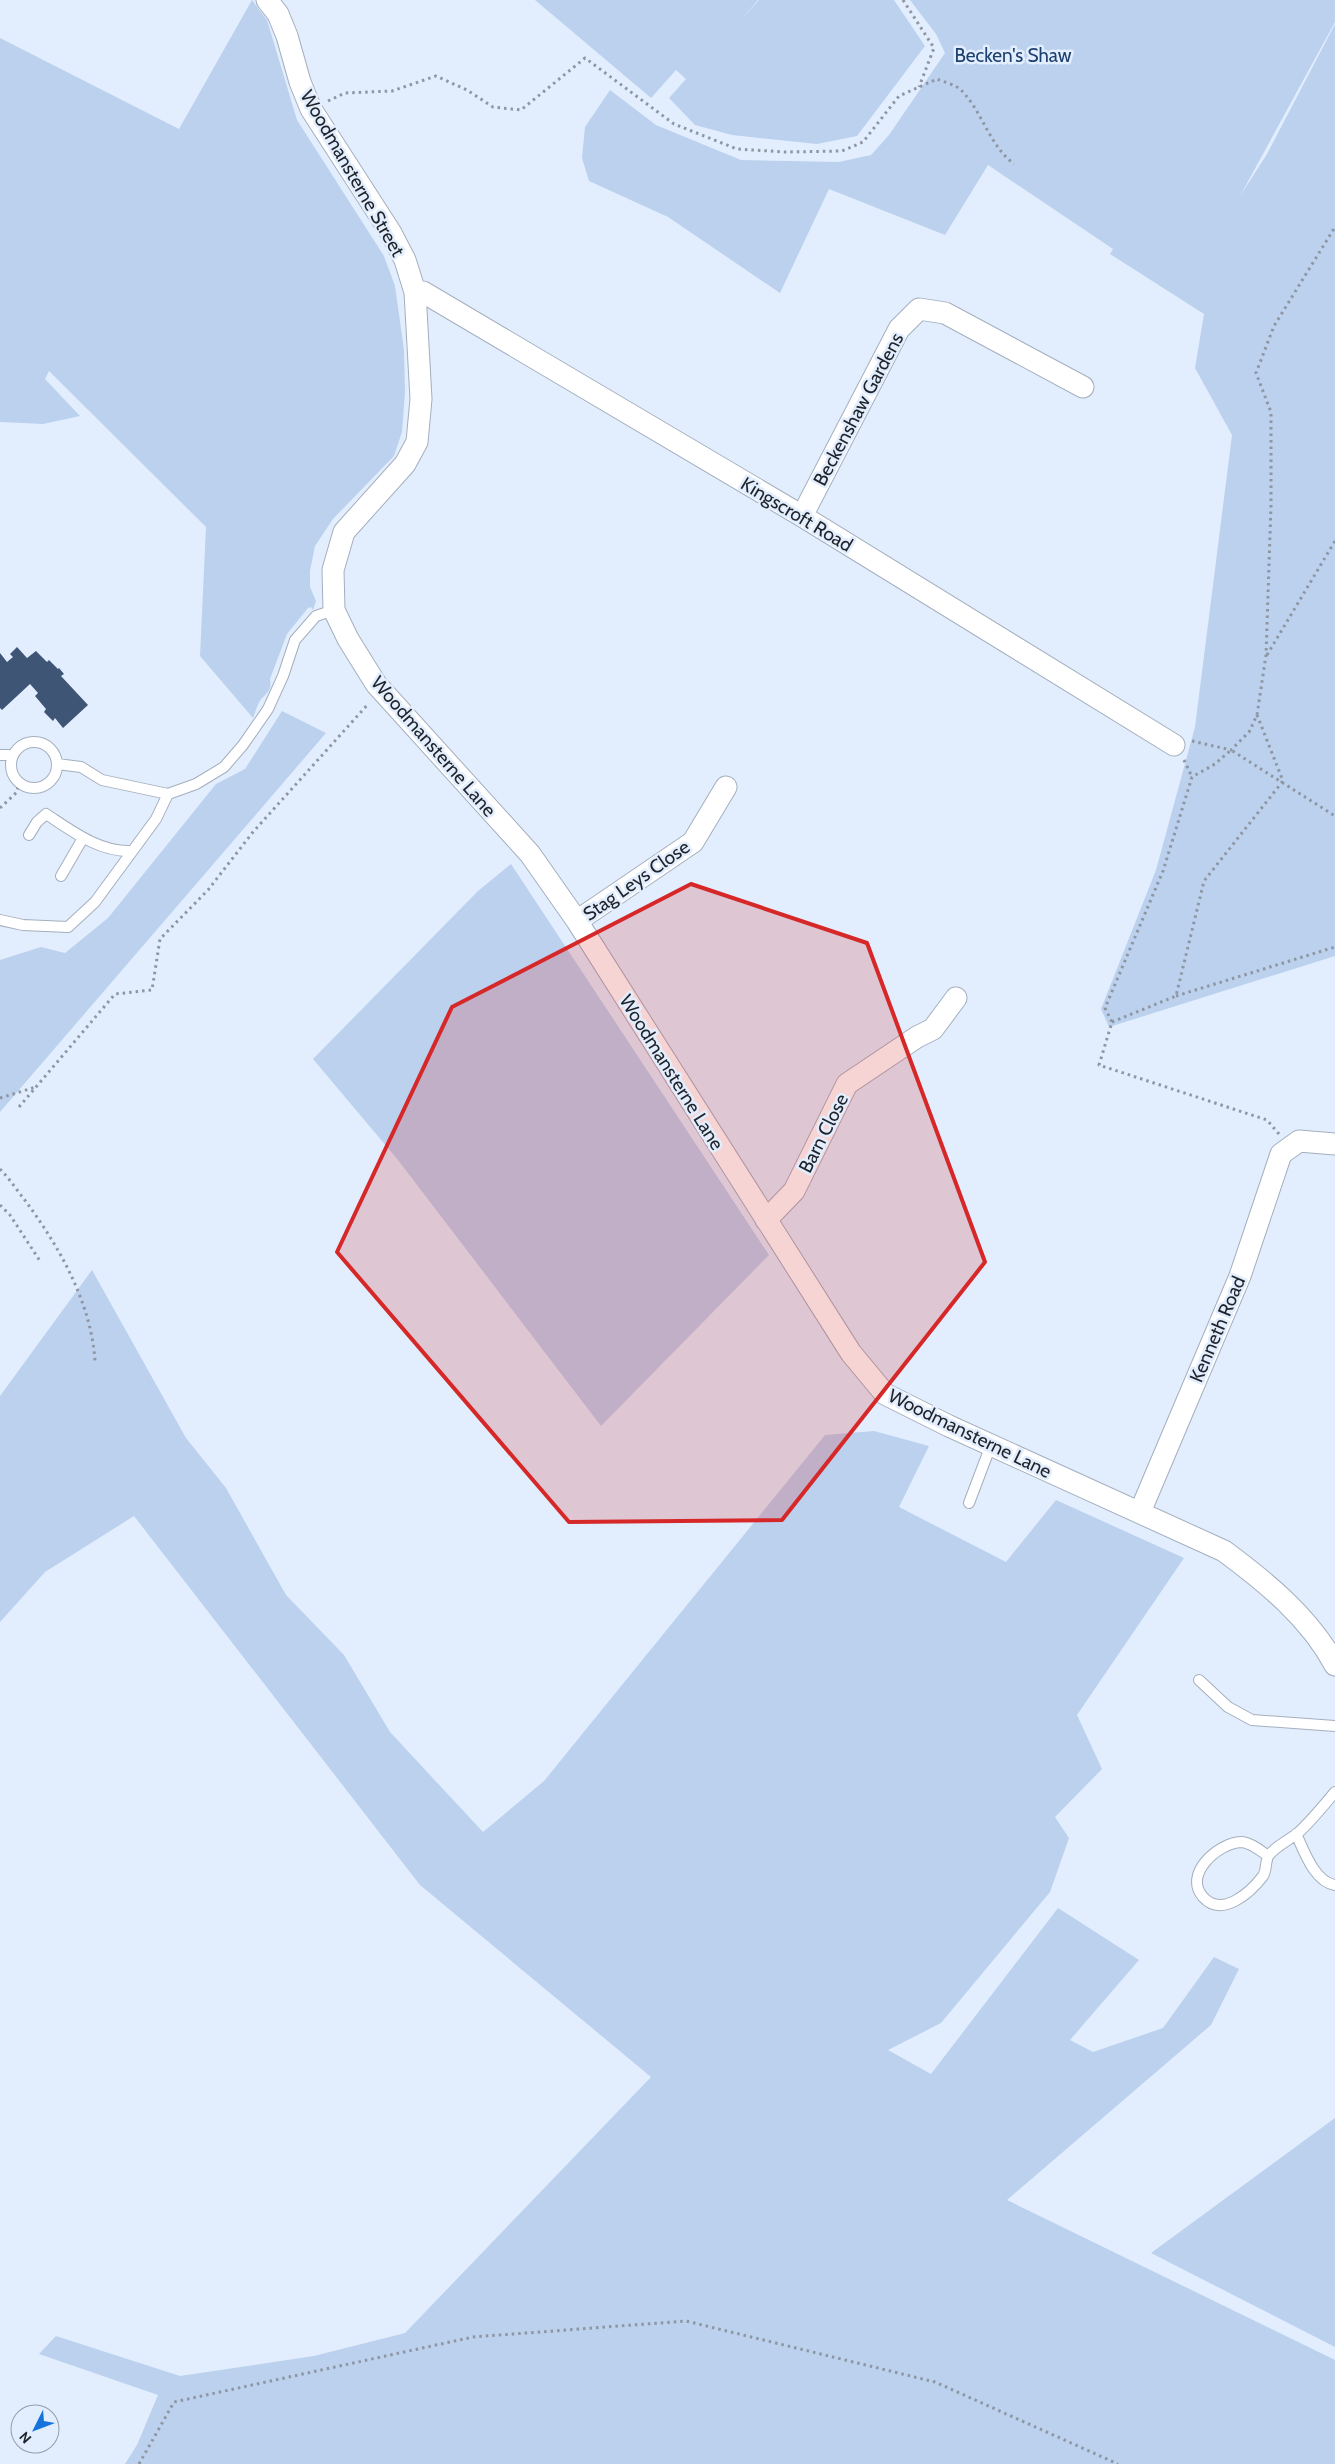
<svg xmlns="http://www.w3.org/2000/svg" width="1335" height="2464" font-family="Cabin,sans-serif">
<rect width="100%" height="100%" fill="#e2eefe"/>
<!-- green -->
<path fill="#bbd1ee" d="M252,0L267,20L297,120L384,256L395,286L404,350L405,392L402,432L394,456L333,519L315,546L310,571V587L316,601L313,610L311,607L308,608L287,634L270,679C272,690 268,692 261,699C258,703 255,713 253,718L200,656L206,527L49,371L45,379L80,416L43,424L0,422V38L179,129Z
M535,0H758L740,21L759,0H894L925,46L857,136L817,144L732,135L695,125L669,98L686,79L676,70L651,98Z
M910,0H1335V22L1240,196L1267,154L1335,24V956L1109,1027L1101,1009L1156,870L1195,727L1232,435L1195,368L1204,314L1110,254L1113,249L988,165L945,235L829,189L780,293L668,217L589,181L582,158L585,127L610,90L656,125L741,160L839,162L871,155L889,135L945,53L936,34Z
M282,711L326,733L0,1112V960L41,947L65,953L108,918L216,784L245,769Z
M511,864L769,1255L601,1426L398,1160L313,1059L478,891Z
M92,1270L186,1438L226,1488L286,1595L344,1655L390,1732L483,1832L544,1781L825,1435L874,1431L929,1446L899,1507L1006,1562L1056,1500L1184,1558L1077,1715L1102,1769L1055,1817L1069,1838L1050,1892L941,2023L888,2050L931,2074L1058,1908L1139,1960L1070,2040L1093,2052L1163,2028L1214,1957L1239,1969L1211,2025L1007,2200L1335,2360V2464H125L137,2445L158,2395L39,2354L56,2336L180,2376L314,2356L405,2333L651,2077L420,1885L134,1516L45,1572L0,1622V1396Z
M1335,2118V2347L1151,2253Z"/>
<!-- building -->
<path fill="#3e5575" d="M17,647L27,658L36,651L47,662L49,660L58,669L59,668L64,674L61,676L88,705L63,728L55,718L53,721L44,712L46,709L35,696L38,693L30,684L2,710L0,708V653L7,662L13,657L10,654Z"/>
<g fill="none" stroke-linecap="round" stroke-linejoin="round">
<defs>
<path id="lane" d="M11 765a23 23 0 1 1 46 0a23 23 0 1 1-46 0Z
M0,755H13
M57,764L81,767L102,780L168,794L196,784L224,767L243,745L268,709L283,676L295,640L316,616L334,610
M29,835L37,822L46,814C72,831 99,852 131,851
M61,876L83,838
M0,920L23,925L68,927L95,902L156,819L168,794
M969,1503L991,1445
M1199,1680L1228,1707L1252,1720L1335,1726
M1296,1834C1304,1850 1314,1882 1335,1885
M1268,1856C1261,1851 1250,1842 1241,1842C1218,1843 1183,1874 1203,1897C1222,1918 1250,1893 1263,1876C1267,1870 1265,1860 1269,1855C1276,1846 1291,1839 1299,1832C1312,1820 1324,1805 1335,1792"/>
<path id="street" d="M267,0L278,14L287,36L300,82L311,109L391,233L405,260L415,292L421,399L417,442L405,464L344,532L333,570L334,610L348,639L376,684L530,854L577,921L851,1353L885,1394L949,1426L1224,1551C1266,1582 1310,1618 1335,1665
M415,292H423L802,516L1174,745
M802,516L899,329L919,309L945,313L1083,387
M577,921L693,842L726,787
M766,1220L794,1191L847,1084L917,1037L933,1029L956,998
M1140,1512L1240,1276L1281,1154L1299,1141L1335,1144"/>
</defs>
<!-- lane casing -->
<use href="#lane" stroke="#a4afbe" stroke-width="12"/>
<!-- street casing -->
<use href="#street" stroke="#a4afbe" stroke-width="23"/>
<!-- path -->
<path stroke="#8e96a2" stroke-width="3" stroke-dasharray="2.5 4" stroke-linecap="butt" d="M903,0L934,48L919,87
M328,101L345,93L392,91L436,76L467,90L493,107L521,110L585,58L674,124L737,149L785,152L842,151L863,142L899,96L937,79C944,82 957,85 962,91C983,113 989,145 1014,164
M1267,655L1335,541
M1192,741L1231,750L1249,732L1257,715L1266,655L1271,505V412L1256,373L1274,326L1335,227
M1184,760L1192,777
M0,808L17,792L19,782
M1176,996L1335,947
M1112,1022L1176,996L1204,881L1283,781L1257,715
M0,1098L36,1087
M19,1107L115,994L152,990L160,939L208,890L253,832L369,703
M1279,1134L1267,1120L1099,1065L1112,1022L1105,1008L1163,871L1192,777L1215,764L1231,750L1335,816
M0,1169C9,1178 16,1189 24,1199C59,1246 91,1302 95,1361
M0,1205L10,1215L40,1261
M139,2464L174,2402L473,2337L686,2321L935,2382L1118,2464"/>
<!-- lane -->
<use href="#lane" stroke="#fff" stroke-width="10"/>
<!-- street -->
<use href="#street" stroke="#fff" stroke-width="21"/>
</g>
<!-- marked area -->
<path fill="#d62828" fill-opacity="0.2" stroke="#d62828" stroke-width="4" stroke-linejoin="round" d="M691,884L867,943L985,1262L782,1520L569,1522L337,1252L452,1007Z"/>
<g text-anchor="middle" stroke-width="5" stroke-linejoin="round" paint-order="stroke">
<!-- park labels -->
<g font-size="19" fill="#1d416f" stroke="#e2eefe">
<text x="1013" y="62">Becken's Shaw</text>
</g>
<!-- street labels -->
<g font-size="19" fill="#1f2329" stroke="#e2eefe">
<text transform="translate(353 173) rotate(60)" y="7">Woodmansterne Street</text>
<text transform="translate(858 409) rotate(-62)" y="7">Beckenshaw Gardens</text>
<text transform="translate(797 514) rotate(31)" y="7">Kingscroft Road</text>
<text transform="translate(434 746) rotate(49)" y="7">Woodmansterne Lane</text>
<text transform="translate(636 880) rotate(-35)" y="7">Stag Leys Close</text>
<text transform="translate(672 1072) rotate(58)" y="7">Woodmansterne Lane</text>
<text transform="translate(823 1133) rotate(-63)" y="7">Barn Close</text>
<text transform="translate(1217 1329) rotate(-67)" y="7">Kenneth Road</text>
<text transform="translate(970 1433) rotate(26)" y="7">Woodmansterne Lane</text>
</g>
</g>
<!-- north arrow -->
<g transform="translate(35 2429) rotate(228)"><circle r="24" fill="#e2eefe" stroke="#949da9"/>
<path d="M0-4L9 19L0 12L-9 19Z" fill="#1673dc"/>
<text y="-8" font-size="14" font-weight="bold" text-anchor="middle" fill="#1f2329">N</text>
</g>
</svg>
